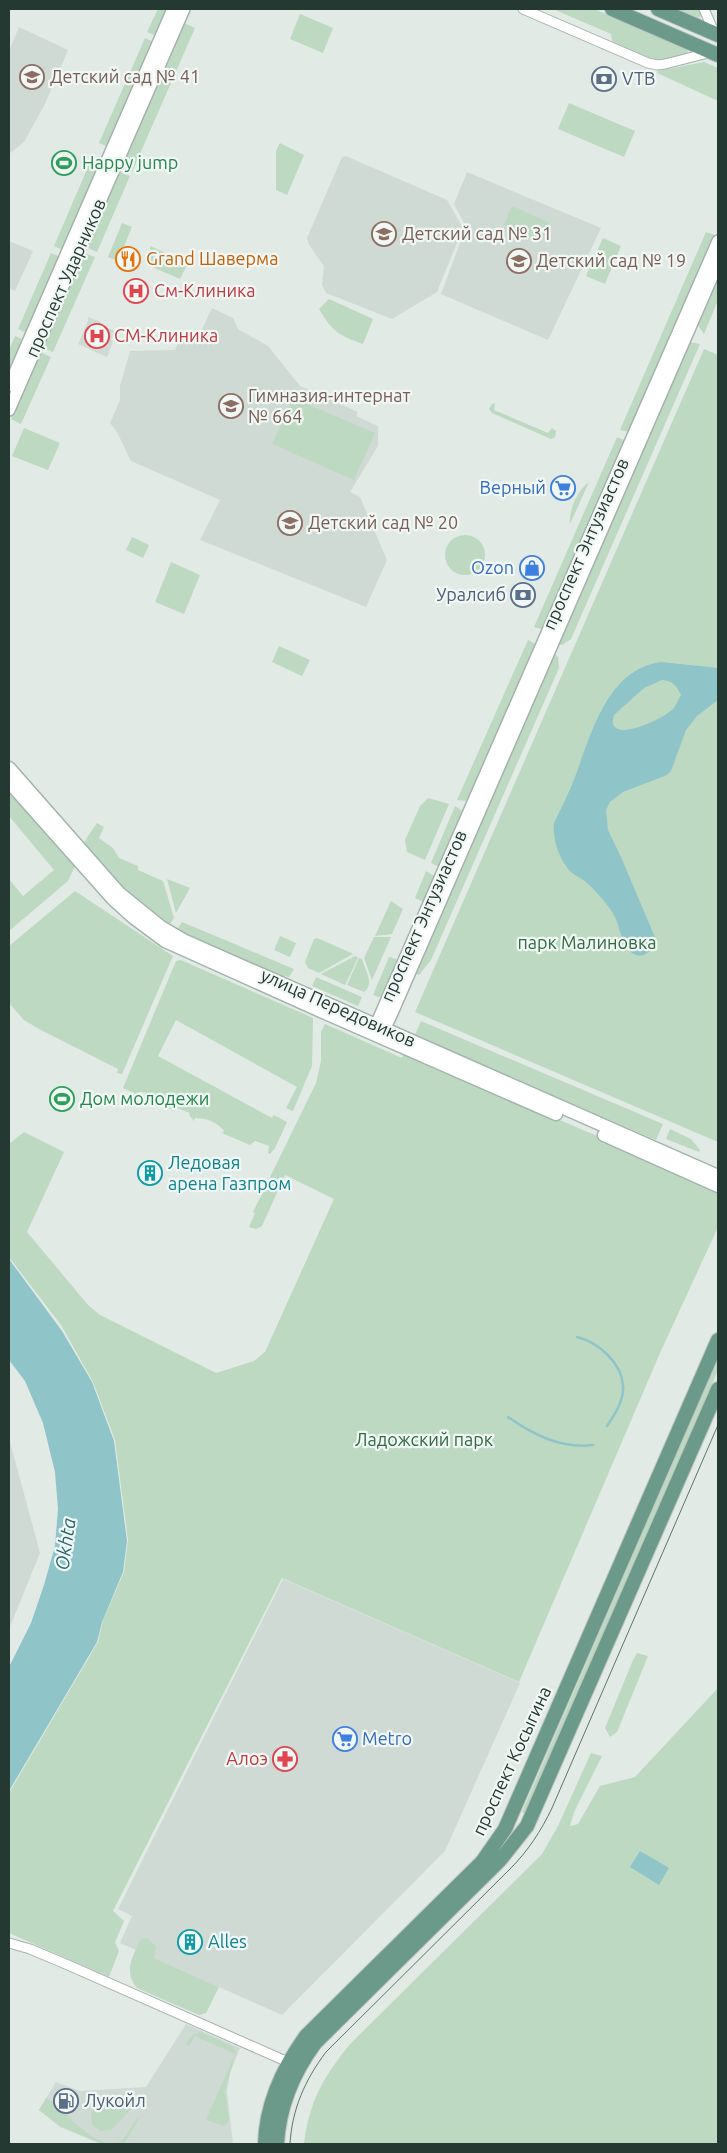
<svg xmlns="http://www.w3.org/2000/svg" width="727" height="2153" font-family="Ubuntu,sans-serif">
<rect width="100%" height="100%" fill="#e1eae5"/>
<!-- built -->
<path fill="#d0dad4" d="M19,27L68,50L45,104L24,142L9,154V51Z
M346,156L447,200L463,228L437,292L392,319L326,293L322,285L324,266L309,245L307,238L342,157Z
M467,172L601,228L548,340L441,294L466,227L454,204Z
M9,241L33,251L15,291L9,288Z
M212,308L233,318L238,329L268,346L300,386L358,412L356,416L378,426V446L350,492L360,497L387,560L366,607L200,540L220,500L131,461L117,432L110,423L120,400V386L130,351L175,350L183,332L198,338Z
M88,317L101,322L100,325L115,331L111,340L113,342L107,357L78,344L88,321Z
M9,1438L40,1553L9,1629Z
M283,1579L520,1683L445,1851L282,2015L120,1943L132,1916L118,1909Z
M186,2024L240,2048L230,2073L227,2092L233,2144H101L60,2127L39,2110L56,2082L80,2091L146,2087Z"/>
<!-- green -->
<path fill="#bdd9c2" d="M158,9H169L157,36L147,32Z
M553,9H594L687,49L688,53C663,69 637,54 613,44L611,34Z
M677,9H701L703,15L698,18Z
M300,14L333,28L323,53L290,39Z
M184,23L195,28L132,172L121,167Z
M145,38L154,42L108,147L99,143Z
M704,62L718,68V101L657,73L658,71Z
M569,103L635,131L624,157L558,129Z
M280,143L304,155L287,195L276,190V151Z
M91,160L100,164L63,250L54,246Z
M119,171L130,176L97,252L86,247Z
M512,206L550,223L541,242L504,225Z
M122,223L132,227L118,261L108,257Z
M706,232L715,235L629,432L620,430Z
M603,238L621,246L605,284L586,276Z
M150,246L188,263L180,279L150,266Z
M51,253L61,257L27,333L18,329Z
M84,253L95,257L53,352L42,347Z
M718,276V300L704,334L697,324Z
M329,299L373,319L363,344C338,335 333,332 319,309Z
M15,336L24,340L9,375V350Z
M689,342L700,344L571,639L562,645H557Z
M704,349L718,355V1142L415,1012Z
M40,352L51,357L21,424L11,419Z
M293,398L375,433L354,480L272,444Z
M495,403L494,410L548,433L552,428L556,431L555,437L551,439L492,413L489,409L492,404Z
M24,428L60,443L48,470L12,456Z
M617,437L626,441L544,630L534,627Z
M589,482L570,524C569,509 577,491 589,482Z
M445 555a20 20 0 1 1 40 0a20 20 0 1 1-40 0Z
M132,537L149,545L143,558L126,550Z
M171,562L200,575L184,614L155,602Z
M528,640L537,645L468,801L457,800Z
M279,646L310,660L302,676L272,662Z
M554,653L558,657L559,668L431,960L419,975L414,973Z
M9,790L75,866L68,881L9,931V879L23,896L54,870L9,816Z
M428,798L449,804L425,860L407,852L405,840L420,806Z
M455,806L464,812L440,867L431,863Z
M97,823L104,827L99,838L113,848L119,858L138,866V870L163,881L174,918L170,924L163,920L162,922L122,890L82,845Z
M426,871L436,877L424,902L415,898Z
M167,879L190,888L176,913Z
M75,891L173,956L122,1074L117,1073L118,1069L39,1029L24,1020L9,1003V946Z
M391,901L403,909L392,934L375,936Z
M182,922L294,969L289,977L285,976L283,980L176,931Z
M280,936L296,943L290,957L274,950Z
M374,937H391L372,980L364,958Z
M317,938L349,952L353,954L319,973L308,968L305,962L314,939Z
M355,956L358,958L345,985L321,974Z
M389,957L399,960L382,998L373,995Z
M359,958L362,959C365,970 375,984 364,992L347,985Z
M181,960L313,1018L312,1066L293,1111L286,1108L297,1087L176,1020L158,1056L272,1118L274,1115L287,1122L275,1148L270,1154L268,1153L269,1146L255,1141L250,1145L222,1133L224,1131C217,1122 207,1118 195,1118L194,1121L189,1115L190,1113L177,1108L170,1109L166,1107L167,1104C160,1097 149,1092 139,1092L138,1095L123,1088L176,961Z
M316,977L362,997L358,1006L312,986Z
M421,1021L663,1124L656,1140L414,1037Z
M325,1024L402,1058L404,1053L718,1188V1227L660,1353L519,1682L282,1578L113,1911L124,1921L115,1942L119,1951L109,1977L9,1933V1793L98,1642L103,1620L124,1572L128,1540L115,1440L93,1382L61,1325L9,1257V1144L24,1132L64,1152L27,1232L88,1305L100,1315L216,1373L254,1361L265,1352L334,1199L285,1175L262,1226L256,1229L249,1227L255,1213L253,1212L316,1083L321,1061V1032Z
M670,1129L691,1139L700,1150L699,1152L666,1139Z
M718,1358V1370L526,1814L522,1812Z
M637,1653L648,1656L617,1732L610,1737L605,1728L633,1660Z
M718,1688V2144H304C309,2101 324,2076 351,2043L542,1854L558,1826L591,1753L602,1756L574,1812L570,1826L578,1824L600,1786L635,1777Z
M144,1938L148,1939L156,1946L154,1958L219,1987L206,2013L199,2015L137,1988C123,1972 133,1956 140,1940Z
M201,2032L232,2046L236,2052L225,2091L229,2119L228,2122L224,2126L206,2120L235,2054L195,2036L189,2046L185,2044L194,2034Z
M136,2097L138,2098V2102L111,2130L101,2131L93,2126C82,2099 120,2098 136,2097Z
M46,2098L68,2110L67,2115C76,2125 106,2152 121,2141C129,2135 132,2121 140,2117L124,2144H102L60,2126L39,2110Z"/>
<!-- water -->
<path fill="#8fc4c9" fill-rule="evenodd" d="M661,662L718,668V700L697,716L686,730L671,771L667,775L623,792L610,802L606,810L608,830L621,857L654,935L655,944C650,951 644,959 634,954C622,948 620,927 615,917C609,905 595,890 585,881C581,878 576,876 572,873C560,862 552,839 554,823C561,808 569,793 575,777C591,735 607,669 661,662ZM662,680C673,681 676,685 681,695C678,700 676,705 673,709C664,719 604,747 614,715L644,688Z
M9,1259L62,1331L92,1382L114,1441L127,1541L123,1572L102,1622L97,1642L9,1791V1667L31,1623L44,1585L55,1546L58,1509L55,1472L43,1423L25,1381L9,1360Z
M640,1851L669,1868L659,1885L630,1867Z"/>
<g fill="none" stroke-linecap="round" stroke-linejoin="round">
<!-- stream -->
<path stroke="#8fc4c9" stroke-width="2.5" d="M577,1337C598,1342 622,1363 623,1386C624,1401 615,1414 607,1426
M508,1417C534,1435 561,1449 593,1445"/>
<defs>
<path id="minor" d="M523,9L648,63L657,65L665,64L712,52
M704,9L715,34
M9,1943L30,1949L68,1965L288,2062"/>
<path id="tertiary" d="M9,386L173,9
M9,410L184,9
M377,1033L376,1025L718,241
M379,1035L385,1028L392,1013L718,263"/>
<path id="secondary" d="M9,768L119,893L161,927L183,940L718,1176
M9,782L113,899L134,918L165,941L323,1012L556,1114
M604,1135L718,1186"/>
<path id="primary" d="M612,9L718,55
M658,9L718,35
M265,2144C266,2104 283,2068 306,2036L482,1862L505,1829L718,1340
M277,2144C279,2106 293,2073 315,2043L500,1860L527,1826L718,1389"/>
</defs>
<!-- minor casing -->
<use href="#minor" stroke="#a5b1ab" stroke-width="11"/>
<!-- tertiary casing -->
<use href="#tertiary" stroke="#a5b1ab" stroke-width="14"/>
<!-- secondary casing -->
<use href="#secondary" stroke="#a2b4ac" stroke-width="15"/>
<!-- primary casing -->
<use href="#primary" stroke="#bdc4c1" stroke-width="16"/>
<!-- minor -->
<use href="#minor" stroke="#fff" stroke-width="9"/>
<!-- tertiary -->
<use href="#tertiary" stroke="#fff" stroke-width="11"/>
<!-- secondary -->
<use href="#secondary" stroke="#fff" stroke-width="12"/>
<!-- primary -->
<use href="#primary" stroke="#6b9a8a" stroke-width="14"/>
<!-- tram -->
<path stroke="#5e746c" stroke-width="1" d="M290,2144C292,2109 305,2080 326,2052L510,1869C528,1851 541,1831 552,1808L718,1425"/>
</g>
<!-- icons -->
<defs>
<symbol id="school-ring" viewBox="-11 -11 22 22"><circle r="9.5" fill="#f1f7f4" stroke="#8d6e63" stroke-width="1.5"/><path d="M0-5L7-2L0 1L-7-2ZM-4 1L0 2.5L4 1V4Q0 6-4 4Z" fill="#8d6e63"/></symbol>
<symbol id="bank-ring" viewBox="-11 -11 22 22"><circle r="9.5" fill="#f1f7f4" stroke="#5c6f8a" stroke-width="1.5"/><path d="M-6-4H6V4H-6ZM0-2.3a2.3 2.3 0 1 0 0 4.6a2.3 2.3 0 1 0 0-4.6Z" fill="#5c6f8a"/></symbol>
<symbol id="stadium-ring" viewBox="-11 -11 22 22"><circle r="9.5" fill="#f1f7f4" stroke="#2e9e5b" stroke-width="1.5"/><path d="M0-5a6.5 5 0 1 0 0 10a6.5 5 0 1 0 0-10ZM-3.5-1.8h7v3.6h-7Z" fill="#2e9e5b"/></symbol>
<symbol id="restaurant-ring" viewBox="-11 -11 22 22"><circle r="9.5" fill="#f1f7f4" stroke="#e8710a" stroke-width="1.5"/><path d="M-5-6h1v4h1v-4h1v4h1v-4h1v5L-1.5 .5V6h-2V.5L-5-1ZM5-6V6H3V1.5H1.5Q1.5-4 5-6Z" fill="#e8710a"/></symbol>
<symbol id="hospital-ring" viewBox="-11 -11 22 22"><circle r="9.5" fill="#f1f7f4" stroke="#e0444e" stroke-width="1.5"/><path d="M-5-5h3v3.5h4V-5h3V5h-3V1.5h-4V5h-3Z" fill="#e0444e"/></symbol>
<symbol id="supermarket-ring" viewBox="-11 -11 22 22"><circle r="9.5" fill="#f1f7f4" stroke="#3f7fe0" stroke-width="1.5"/><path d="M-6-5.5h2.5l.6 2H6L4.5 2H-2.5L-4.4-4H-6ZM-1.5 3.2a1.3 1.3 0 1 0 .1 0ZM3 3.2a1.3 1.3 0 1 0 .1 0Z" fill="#3f7fe0"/></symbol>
<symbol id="shop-ring" viewBox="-11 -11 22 22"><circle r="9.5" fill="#f1f7f4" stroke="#3f7fe0" stroke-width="1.5"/><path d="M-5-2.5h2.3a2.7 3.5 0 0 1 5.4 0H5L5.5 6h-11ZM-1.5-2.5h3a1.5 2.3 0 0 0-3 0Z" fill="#3f7fe0"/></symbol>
<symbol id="building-ring" viewBox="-11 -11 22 22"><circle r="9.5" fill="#f1f7f4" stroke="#0f9aa8" stroke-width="1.5"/><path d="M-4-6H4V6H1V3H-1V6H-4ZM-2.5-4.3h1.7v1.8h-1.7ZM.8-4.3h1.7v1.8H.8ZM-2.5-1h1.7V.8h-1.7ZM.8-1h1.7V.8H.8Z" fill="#0f9aa8"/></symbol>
<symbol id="pharmacy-ring" viewBox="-11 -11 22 22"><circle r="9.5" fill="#f1f7f4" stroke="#e0444e" stroke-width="1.5"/><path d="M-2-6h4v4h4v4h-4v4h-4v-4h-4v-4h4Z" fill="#e0444e"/></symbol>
<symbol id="fuel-ring" viewBox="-11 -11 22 22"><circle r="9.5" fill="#f1f7f4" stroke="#5c6f8a" stroke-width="1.5"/><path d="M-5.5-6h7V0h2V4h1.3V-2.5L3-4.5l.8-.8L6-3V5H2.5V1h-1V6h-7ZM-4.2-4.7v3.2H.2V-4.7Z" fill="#5c6f8a"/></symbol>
</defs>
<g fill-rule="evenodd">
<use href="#school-ring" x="18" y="63" width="28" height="28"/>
<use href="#bank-ring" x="590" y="65" width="28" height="28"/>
<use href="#stadium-ring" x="50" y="149" width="28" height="28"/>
<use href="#school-ring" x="370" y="220" width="28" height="28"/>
<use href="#restaurant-ring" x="114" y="245" width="28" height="28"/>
<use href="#school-ring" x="505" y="247" width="28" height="28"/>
<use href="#hospital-ring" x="122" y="277" width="28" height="28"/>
<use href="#hospital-ring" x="83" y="322" width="28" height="28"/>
<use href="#school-ring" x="217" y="392" width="28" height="28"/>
<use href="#supermarket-ring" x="549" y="474" width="28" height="28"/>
<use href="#school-ring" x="276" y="509" width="28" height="28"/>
<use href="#shop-ring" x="518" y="554" width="28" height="28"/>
<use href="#bank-ring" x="509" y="581" width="28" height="28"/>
<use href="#stadium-ring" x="48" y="1085" width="28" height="28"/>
<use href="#building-ring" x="136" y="1159" width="28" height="28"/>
<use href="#supermarket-ring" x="331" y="1725" width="28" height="28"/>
<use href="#pharmacy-ring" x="271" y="1745" width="28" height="28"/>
<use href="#building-ring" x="176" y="1928" width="28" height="28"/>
<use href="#fuel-ring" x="52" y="2087" width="28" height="28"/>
</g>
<g text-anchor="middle" stroke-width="4.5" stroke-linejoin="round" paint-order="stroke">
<!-- education labels -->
<g font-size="18" fill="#785e54" stroke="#f1f7f4" text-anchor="start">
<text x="50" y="83">Детский сад № 41</text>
<text x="402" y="240">Детский сад № 31</text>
<text x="536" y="267">Детский сад № 19</text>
<text x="248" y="402">Гимназия-интернат<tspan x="248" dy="21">№ 664</tspan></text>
<text x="308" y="529">Детский сад № 20</text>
</g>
<!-- service labels -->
<g font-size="18" fill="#4e5e75" stroke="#f1f7f4" text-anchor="start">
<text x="622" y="85">VTB</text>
<text x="506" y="601" text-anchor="end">Уралсиб</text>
<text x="84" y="2107">Лукойл</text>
</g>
<!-- leisure labels -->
<g font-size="18" fill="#27864d" stroke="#f1f7f4" text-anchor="start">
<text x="82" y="169">Happy jump</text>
<text x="80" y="1105">Дом молодежи</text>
</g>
<!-- food labels -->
<g font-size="18" fill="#c56008" stroke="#f1f7f4" text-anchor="start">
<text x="146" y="265">Grand Шаверма</text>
</g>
<!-- street labels -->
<g font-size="18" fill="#243931" stroke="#f1f7f4">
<text transform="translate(66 278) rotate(-66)" y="6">проспект Ударников</text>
<text transform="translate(586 544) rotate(-66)" y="6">проспект Энтузиастов</text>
<text transform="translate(424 916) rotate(-66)" y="6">проспект Энтузиастов</text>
<text transform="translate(338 1008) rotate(24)" y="6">улица Передовиков</text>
<text transform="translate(512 1761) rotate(-65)" y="6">проспект Косыгина</text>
</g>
<!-- health labels -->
<g font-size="18" fill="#be3a42" stroke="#f1f7f4" text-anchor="start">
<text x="154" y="297">См-Клиника</text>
<text x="114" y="342">СМ-Клиника</text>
<text x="268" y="1765" text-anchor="end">Алоэ</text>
</g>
<!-- shop labels -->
<g font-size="18" fill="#366cbe" stroke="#f1f7f4" text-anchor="end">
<text x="546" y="494">Верный</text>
<text x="514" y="574">Ozon</text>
<text x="362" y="1745" text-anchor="start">Metro</text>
</g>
<!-- park labels -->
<g font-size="18" fill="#336a44" stroke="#f1f7f4">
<text x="587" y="949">парк Малиновка</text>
<text x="424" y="1446">Ладожский парк</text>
</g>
<!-- culture labels -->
<g font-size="18" fill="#0d838f" stroke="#f1f7f4" text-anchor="start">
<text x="168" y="1169">Ледовая<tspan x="168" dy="21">арена Газпром</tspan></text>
<text x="208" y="1948">Alles</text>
</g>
<!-- water labels -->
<g font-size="19" font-style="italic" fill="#25676d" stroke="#f1f7f4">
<text transform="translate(65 1544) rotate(-82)" y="7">Okhta</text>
</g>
</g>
<!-- border -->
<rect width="727" height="2153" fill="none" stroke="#243931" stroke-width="20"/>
</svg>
